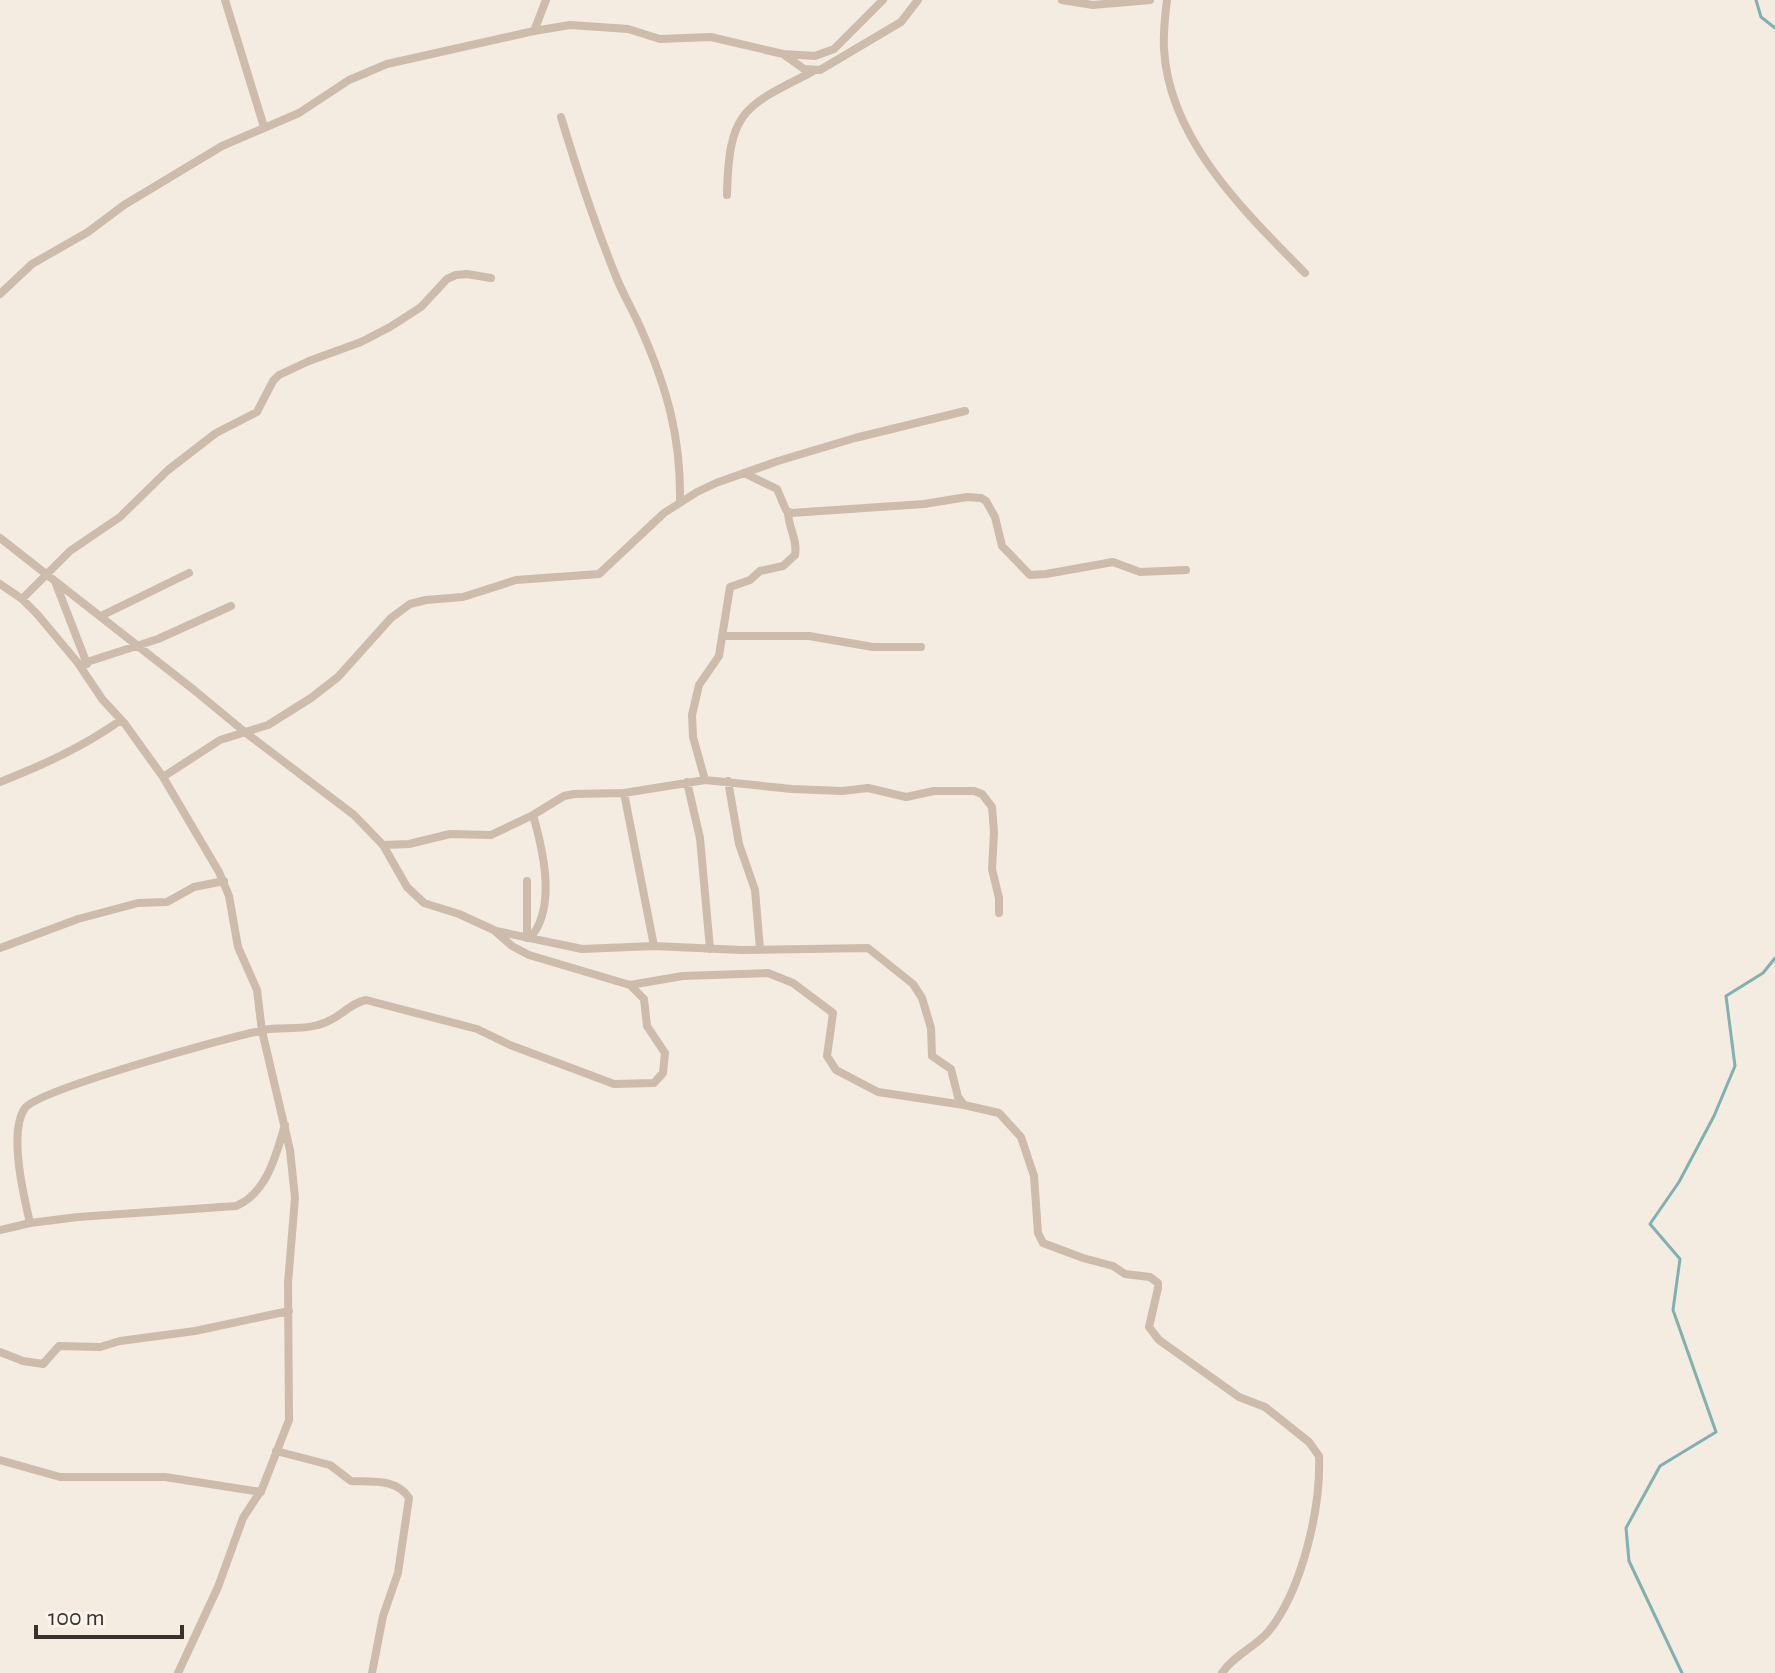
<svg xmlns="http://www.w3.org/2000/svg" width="1775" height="1673" font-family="'Alegreya Sans',sans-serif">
<rect width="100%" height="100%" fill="#f4ebe1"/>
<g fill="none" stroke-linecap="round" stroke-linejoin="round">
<!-- stream -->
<path stroke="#7fb0b2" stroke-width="3" d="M1756,0L1761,17L1775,28
M1682,1673L1629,1561L1626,1528L1660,1466L1716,1432L1673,1310L1680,1259L1650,1224L1679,1182L1714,1116L1735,1066L1726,996L1763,973L1775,958"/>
<!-- street -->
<path stroke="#cdbbac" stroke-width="8" d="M225,0L264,127
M1062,0L1093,5L1150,0
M1167,0C1165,16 1163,33 1164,49C1169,140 1246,213 1305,273
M534,31L546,0
M783,54L804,69L820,70L901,22L918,0
M561,117C577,170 594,222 615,274C622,293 633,310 641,329C667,388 681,437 680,501
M727,195C729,112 742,107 812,72
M0,294L32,264L88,232L124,205L222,146L299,113L349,80L387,64L534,31L570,25L628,29L660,39L711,37L783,54L815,56L834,49L883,0
M744,473L777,489L786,510L791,513L924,504L967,497L981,498L986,501L995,517L1002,546L1030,575L1046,574L1113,562L1140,572L1186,570
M0,538L194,690L246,733L354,815L383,845L407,887L424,903L459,914L496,931L582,949L654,946L741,950L868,948L913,984L922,998L931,1028L932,1056L951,1069L958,1097L964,1105L999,1113L1021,1137L1034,1176L1038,1233L1043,1243L1083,1258L1113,1266L1125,1274L1150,1277L1158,1283V1288L1149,1327L1159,1340L1239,1397L1265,1407L1309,1442L1319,1456C1321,1508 1302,1591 1268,1632C1255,1647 1233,1656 1222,1673
M0,584L22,599L37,614L78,663L102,699L125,724L163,777L219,872L229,896L238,947L257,990L262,1031L290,1150L295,1198L288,1283L289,1420L262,1489L243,1518L218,1587L178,1673
M56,584L87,664
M22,599L70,551L120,517L168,470L216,433L257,412L273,381L279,375L309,361L361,342L390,327L421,307L447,279L456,275L467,274L491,278
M101,616L189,573
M722,636H809L873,647H921
M87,662L158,639L231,606
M163,777L220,740L268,725L311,698L338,677L391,618L410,604L426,600L463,597L516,580L599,574L664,513L697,492L716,483L778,461L855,438L965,411
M705,780L693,737L692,715L699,685L719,656L730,587L750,580L760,571L783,566L795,555C798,540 788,527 788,512
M728,781L739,844L755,890L760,949
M0,782C43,765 83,747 121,720
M687,782L700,838L710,949
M624,793L654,946
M383,845L409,844L450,834L491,835L533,815L564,796L574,794L624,793L705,780L792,789L842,791L868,788L906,797L934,791H974L982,794L992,807L994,832L992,869L999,898V913
M527,881V938
M496,932L512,946L529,955L630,985L683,976L768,973L793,983L833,1013L827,1056L836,1070L878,1092L964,1105
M530,938C557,908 543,850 533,815
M0,948L78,919L138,903L167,902L194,887L224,881
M30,1223C24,1197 8,1132 25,1108C40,1089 230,1037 263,1030C281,1027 301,1030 318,1025C339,1020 349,1003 366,1000L477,1029L510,1045L614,1084L654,1083L663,1073L665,1053L647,1026L644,999L630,985
M0,1230L30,1223L78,1217L236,1206C267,1193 276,1155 285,1125
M0,1352L23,1361L43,1364L59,1346L100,1347L120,1341L195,1331L289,1311
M276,1451L330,1465L351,1481C371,1482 396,1478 409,1498L398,1573L383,1616L372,1673
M0,1460L60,1477H165L261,1492"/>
</g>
<!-- scale -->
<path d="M36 1625v12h146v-12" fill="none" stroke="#3b302b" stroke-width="4"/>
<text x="48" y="1625" font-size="24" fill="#3b302b" stroke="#fbf5ee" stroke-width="6" paint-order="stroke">100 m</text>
</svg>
